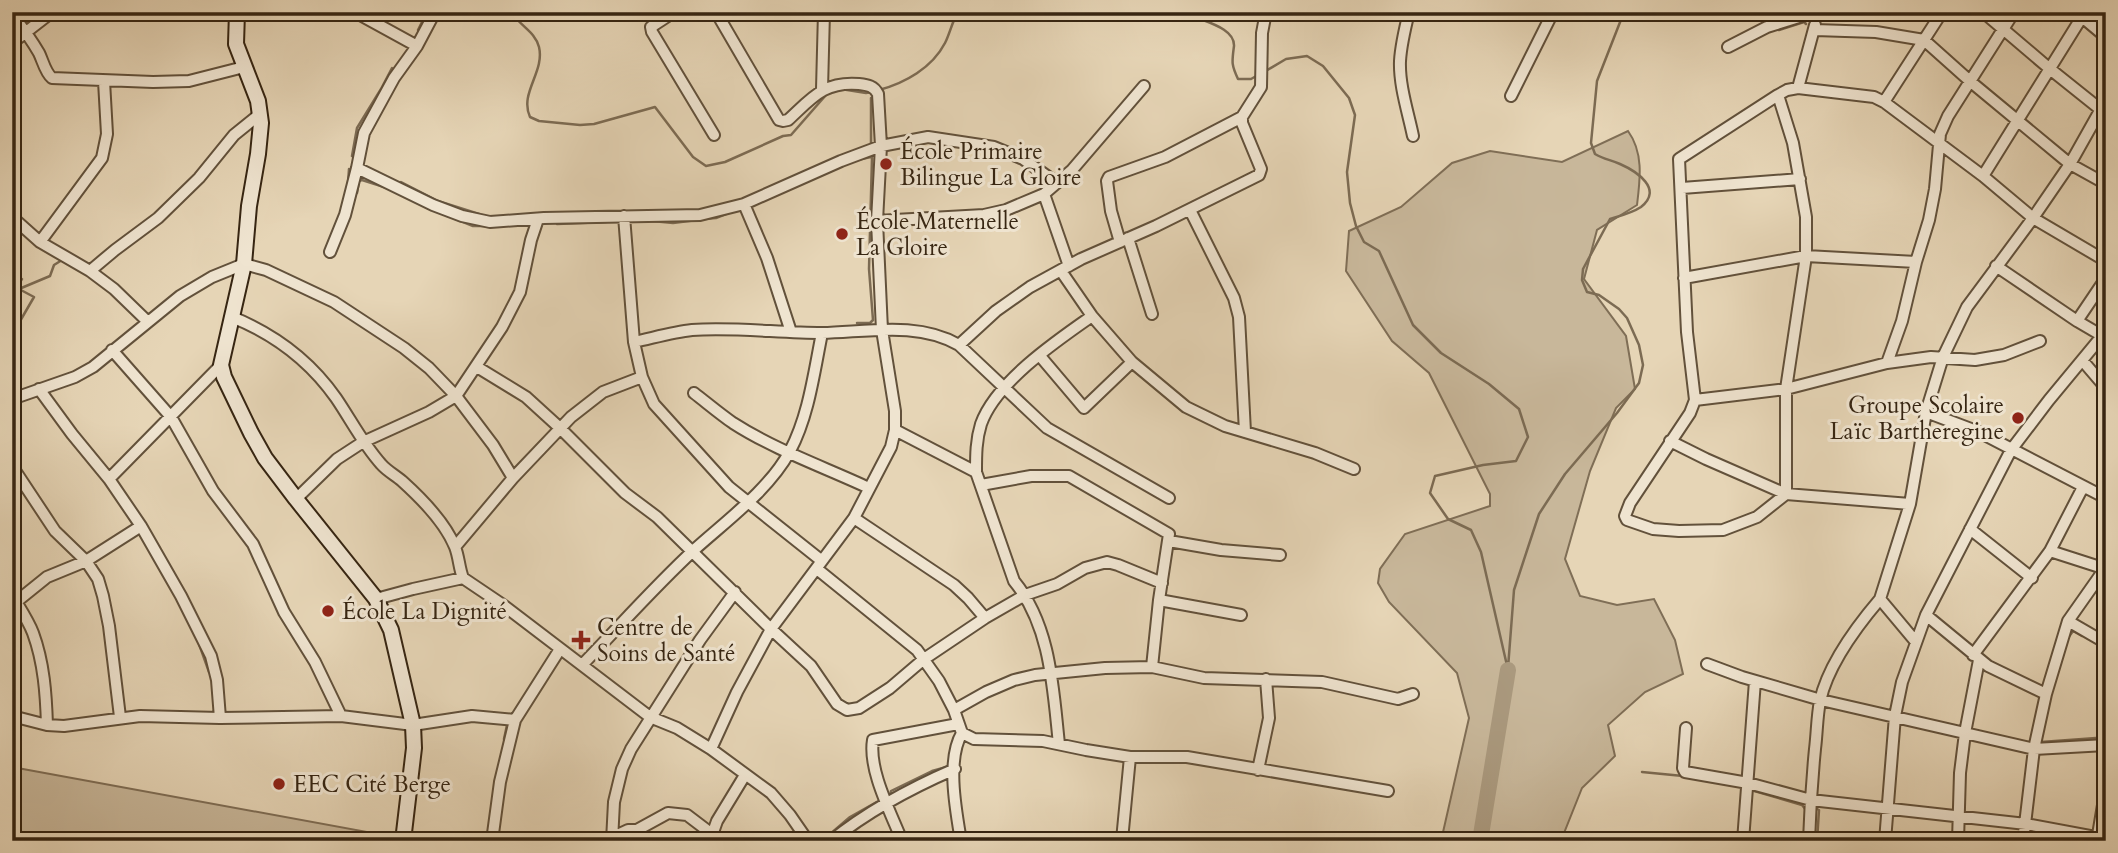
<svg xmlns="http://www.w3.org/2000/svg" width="2118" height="853" font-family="Cardo,serif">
<rect width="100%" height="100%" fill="#e6d5b6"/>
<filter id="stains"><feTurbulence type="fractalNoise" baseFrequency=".00286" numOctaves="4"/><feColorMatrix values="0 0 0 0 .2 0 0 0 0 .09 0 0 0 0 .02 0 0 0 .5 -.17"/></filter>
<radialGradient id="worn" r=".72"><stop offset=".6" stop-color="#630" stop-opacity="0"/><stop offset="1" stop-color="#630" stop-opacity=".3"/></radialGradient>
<!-- green -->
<path fill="#c8b79a" stroke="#7f6e56" stroke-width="2" d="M1628,131C1644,153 1640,180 1637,205L1597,230L1584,279L1626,336L1635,389L1616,408L1590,471L1565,559L1580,596L1617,605L1654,599L1675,640L1683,674L1645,692L1608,725L1615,756L1582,788L1562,838L1535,841H1441L1469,718L1457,673L1389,602L1378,583L1380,569L1405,534L1490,506V494L1429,373L1392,341L1346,271L1349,231L1401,207L1452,163L1490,151L1562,162Z
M12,767L389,836V841H12Z"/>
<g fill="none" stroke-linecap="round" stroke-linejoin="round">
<!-- stream -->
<path stroke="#7c6b53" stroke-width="2.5" d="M512,12C519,26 535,31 539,47C545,72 519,93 530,117L539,121L580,125L594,124L655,107L693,157L706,166L725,162L783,136L791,135L826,95
M1185,12C1199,21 1235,26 1234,46C1232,62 1231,64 1238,79H1251L1258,75
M418,30L427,12
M1779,30L1804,22L1806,24
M1264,72L1286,59L1307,56L1323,66L1349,98L1355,115L1347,172L1350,203L1356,226L1364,242L1379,251L1413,325L1441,353L1489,384L1519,409L1528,437L1516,461L1483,465L1435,476L1430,493L1448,519L1471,530L1481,552L1508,670
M841,89L866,93L872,92
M879,90C905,83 932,68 945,43C950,33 952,22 958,12
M871,98V145
M352,156L357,128L381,89L392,68
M857,160L871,157L872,158L869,269L873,320L870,323H857
M831,171L844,165
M401,182L438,201L479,214
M348,183L349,169
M357,193L359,181L362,180L384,187
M441,213L473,226H486
M704,219L716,218L731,212
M652,221L673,223L697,220
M557,224L606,222
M12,274L22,279L16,288L19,289
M1062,281L1070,293
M19,289L50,276L54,265L62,260
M12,335L34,297L19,289
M2068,638L2073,631L2082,636
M199,644L209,672
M1508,668L1514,590L1539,514L1565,474L1617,413L1639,383L1643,365L1639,345L1627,318L1619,309L1599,295L1587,292L1582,280L1583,269L1610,219C1620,216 1632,213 1641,207C1664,189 1636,171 1620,164C1611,160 1603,159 1595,154L1591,143L1597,81L1624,12
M503,724L507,725L504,739
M2041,742L2096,738
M1642,772L1683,776
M1751,790L1802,805L1806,810
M890,796L891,791L932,771L950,766
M1813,807L1819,810L1817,841
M822,841L850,817L882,799"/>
<!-- river -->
<path stroke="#aa997e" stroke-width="16" d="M1480,841L1508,670"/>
<defs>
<path id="street" d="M355,12L417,46
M674,12L651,27L652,32L714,135
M1409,12C1405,28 1401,44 1400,61C1399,85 1408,112 1413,136
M1983,12L2050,69L2105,113
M2076,12L2106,37
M12,14C22,27 31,39 39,53C43,61 45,72 52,78L153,82L189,81L244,67
M1815,30L1876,32L1924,40L1971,82L2070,164L2106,184
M12,43L52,12
M1728,47L1767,27L1815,12
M1798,88L1815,25
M822,89L824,12
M1778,95L1793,143L1806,217V256L1786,389V494L1757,517L1723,530L1679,531L1653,529L1627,520L1625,516L1630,503L1690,413L1695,400L1687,332L1679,159L1778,95L1787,90L1798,88L1874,97L1884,102L1983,176L2033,218L2106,261
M1511,96L1553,12
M1884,102L1942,12
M357,168L433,205L462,216L490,222L544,218L700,215L744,204L841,161L881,146L928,137L994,147L1023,159L1057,183
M1983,176L2085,12
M1682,188L1800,179
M1044,194L1069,266
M744,204L767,258L791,332
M1190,210L1234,298L1239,317L1245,432
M624,216L634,342L642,377L654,404L729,487L822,561
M12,217L40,242L90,271L114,289L147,321
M877,221L984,215L1006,210L1044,194L1072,170L1144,86
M1128,238L1152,314
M40,242L102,158L107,134L104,81
M1120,242L1111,211L1107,181L1109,177L1165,157L1242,117
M330,252L345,215L357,168L364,133L394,78L417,46L435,12
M1996,266L2077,321L2106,338
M90,271L115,250L158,218L199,178L234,135L260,114
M1061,271L1092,316L1132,362L1186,407L1225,426L1315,453L1354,469
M1684,278L1806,256L1916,262
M232,317C274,334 310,361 336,398C351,420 363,444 381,464C387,471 395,475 402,481C422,499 445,522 455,547C459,557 459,568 463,578L503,605L650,717L677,728L711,749L771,793L790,815L808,841
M2077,321L2106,278
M634,342C653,338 673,332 692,330C735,327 779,333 822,333C867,332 918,321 959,345L1047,428L1169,498
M959,345L996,311L1030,287L1081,259L1156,226L1259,175L1261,169L1242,123V117L1261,87L1262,33L1266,12
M112,350L171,417L213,491L253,544L284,612L315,662L341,716
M1040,356L1084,408L1132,362
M2082,360L2106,388
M1887,363L1902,321L1916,262L1929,220L1935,189L1940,134L1948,116L2014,12
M477,367L526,397L560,428L625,493L657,517L771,629L811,666L837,704L847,710L859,708L890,688L924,659L985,618L1025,595L1057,584L1085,568L1107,562L1118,565L1162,583
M39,389L72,434L109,479L141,526L181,596L211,656L217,680L220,718
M694,393C707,403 720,414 733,423C775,450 824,467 869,488
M12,399L75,377L93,367L180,296L212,277L244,264L266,270L334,302L404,348L429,368L456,396L493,445L513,478
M1695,400L1786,389L1887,363L1931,357L1975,360L2004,355L2040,341
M1926,412L1979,432L2106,498
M895,430L976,472L1014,581C1051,626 1053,689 1059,744
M1670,441L1706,459L1786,494L1910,504
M12,466L55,531L86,561L98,579L103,596L109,626L120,717
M976,472C976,455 976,440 981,424C996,382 1056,341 1092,316
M109,479L221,365
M981,485L1031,476H1069L1169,534L1159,600L1152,667
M296,499L337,459L363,442L429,412L456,396L502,327L520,292L531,240L538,219
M854,518L954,585L968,598L985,618
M1970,529L2032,578
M1169,541L1221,550L1280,555
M455,547L513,478L571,417L603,392L642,377
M2050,551L2106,569
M817,569L917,650L939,681L954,710L962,733C946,760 956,811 961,841
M12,595C19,607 28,620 33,633C44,663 46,694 47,725
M376,599L413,589L463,578
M1159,600L1241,615
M16,602L47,577L86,561L141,526
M1926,615L1988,666L2046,694
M2068,621L2106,643
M1916,642L1880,599L1910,504L1926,412L1943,357L1967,307L2033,218L2070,164L2106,100
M1973,655L2050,551L2083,487
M1707,664L1742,677L1821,700L2034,749L2106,745
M582,665C619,627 655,586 694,550C726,521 769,490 790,451C809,415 814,372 822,333
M954,710L986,692L1014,680L1035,675L1105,668L1152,667L1204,678L1322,682L1398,699L1413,694
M12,716L47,725L64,726L140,716L220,718L341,716L413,725L472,716L515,720
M1686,728L1683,768L1685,772L1748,783L1811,800L2026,824L2106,839
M962,733L974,739L1043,741L1086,750L1130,757H1187L1388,791
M711,749L737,692L771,629L854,518L891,447L895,430V411L882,330L877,221L881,146L878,94C874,86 868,85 859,84C824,81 812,98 788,120L783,121L779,120L716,12
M1258,770L1269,718L1266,679
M613,837L628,830H637L668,813L687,815L712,834
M711,838L717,821L745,775
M1122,840L1130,757
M492,841L500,782L515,720L560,649
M612,841L614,802L622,769L631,749L700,640L735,592
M831,841C868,811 911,788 955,769
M902,841C891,813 868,770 873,740L958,724
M1743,841L1755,681
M1809,841C1810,810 1812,780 1815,749C1817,733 1817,716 1820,701C1828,665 1857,626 1880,599
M1885,841L1895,716L1902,682L1926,615L2011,450L2049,400L2102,336
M1958,841L1960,773L1965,733L1979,660
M2023,841L2034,749L2046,694L2068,621L2106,567
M2097,841L2106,787"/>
<path id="secondary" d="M237,12L236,44L258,101L261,123L258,154L249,206L244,264L221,365L224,377L251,433L265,458L296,499L376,599L391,630L413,725L414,748L403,841"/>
</defs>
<!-- street casing -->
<use href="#street" stroke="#62513b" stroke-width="14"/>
<!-- secondary casing -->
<use href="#secondary" stroke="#362512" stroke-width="18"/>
<!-- street -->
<use href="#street" stroke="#efe4d0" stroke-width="10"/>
<!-- secondary -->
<use href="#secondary" stroke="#efe4d0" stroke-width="14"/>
</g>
<!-- markers -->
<g fill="#8f2418" stroke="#efe4d0" stroke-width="2.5">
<circle cx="886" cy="164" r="7"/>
<circle cx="842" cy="234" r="7"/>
<circle cx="2018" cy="418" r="7"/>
<circle cx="328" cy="611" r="7"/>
<path d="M577.5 629.5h7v7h7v7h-7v7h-7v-7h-7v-7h7z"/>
<circle cx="279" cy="784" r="7"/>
</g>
<g text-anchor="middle" stroke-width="6" stroke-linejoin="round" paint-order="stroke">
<!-- poi labels -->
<g font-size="23" fill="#362512" stroke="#efe4d0" text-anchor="start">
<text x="900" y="159">École Primaire<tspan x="900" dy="26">Bilingue La Gloire</tspan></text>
<text x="856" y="229">École Maternelle<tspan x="856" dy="26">La Gloire</tspan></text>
<text x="2004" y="413" text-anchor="end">Groupe Scolaire<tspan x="2004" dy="26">Laïc Bartheregine</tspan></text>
<text x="342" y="619">École La Dignité</text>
<text x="597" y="635">Centre de<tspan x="597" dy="26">Soins de Santé</tspan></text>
<text x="293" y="792">EEC Cité Berge</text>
</g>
</g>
<!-- margin -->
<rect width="2118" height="853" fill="none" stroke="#e6d5b6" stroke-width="42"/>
<rect x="14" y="14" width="2090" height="825" fill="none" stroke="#362512" stroke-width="3.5"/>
<rect x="21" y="21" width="2076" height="811" fill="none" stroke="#362512" stroke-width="2"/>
<rect width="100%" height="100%" filter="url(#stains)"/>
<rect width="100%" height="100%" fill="url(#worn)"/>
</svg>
